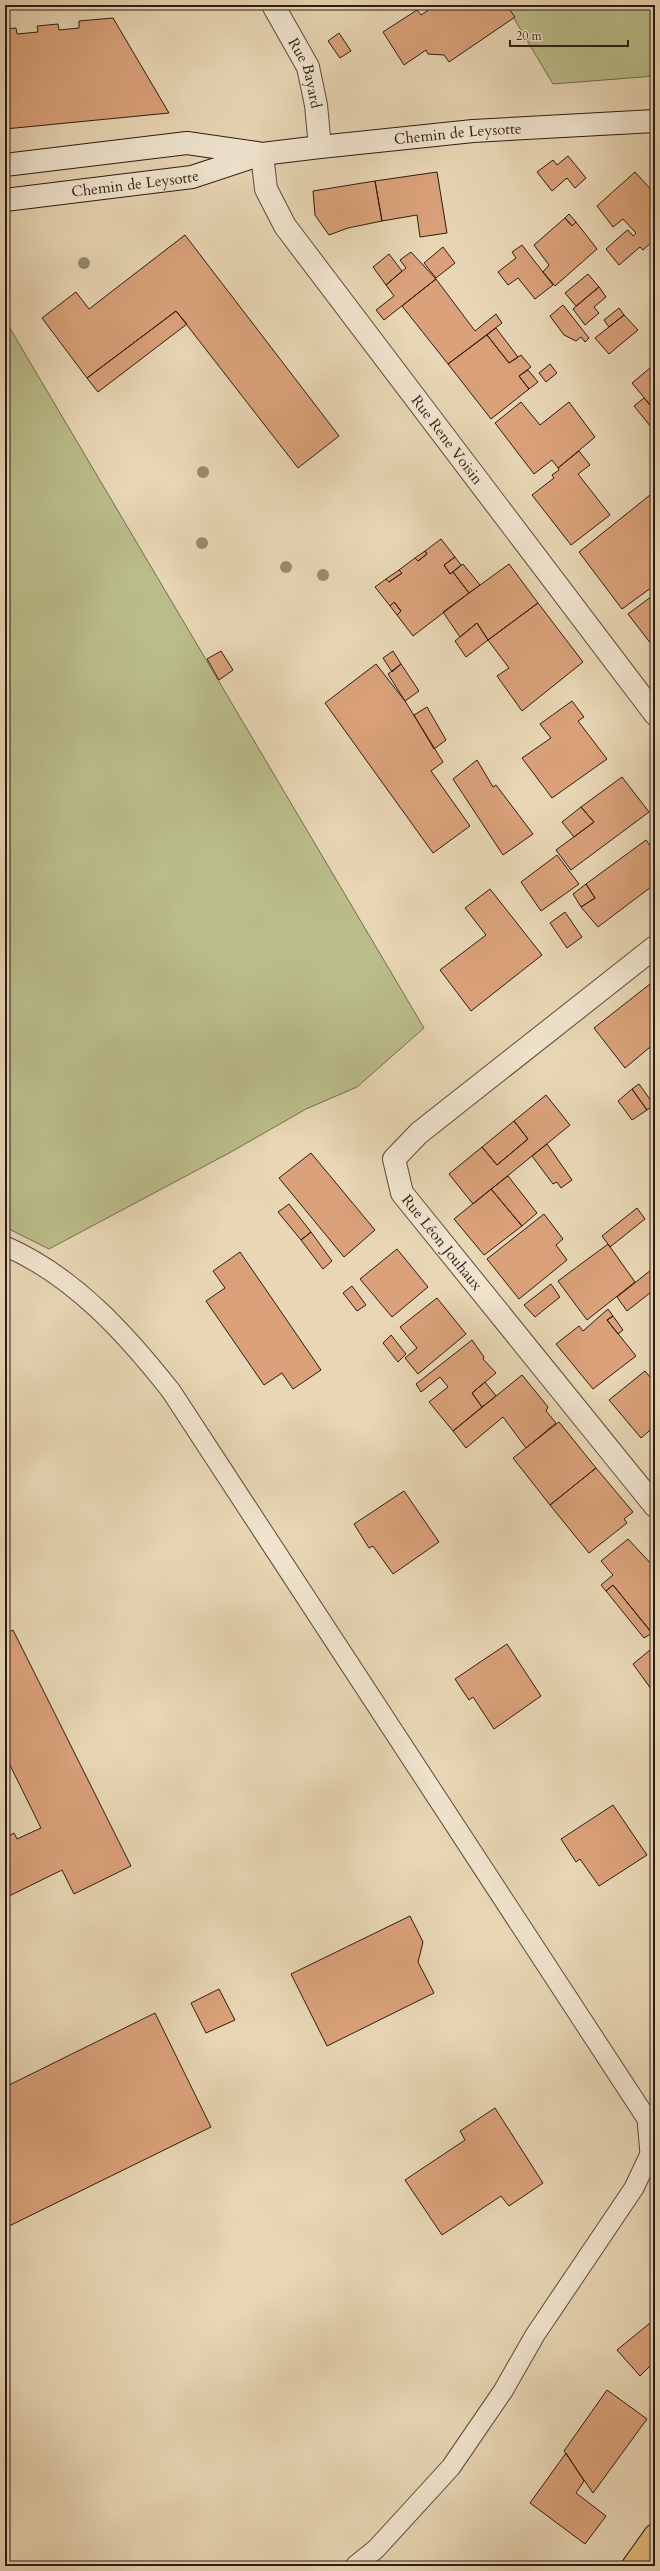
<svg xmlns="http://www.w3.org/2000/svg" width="660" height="2571" font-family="Cardo,serif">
<rect width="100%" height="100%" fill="#e8d6b4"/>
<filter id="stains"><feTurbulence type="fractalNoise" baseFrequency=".005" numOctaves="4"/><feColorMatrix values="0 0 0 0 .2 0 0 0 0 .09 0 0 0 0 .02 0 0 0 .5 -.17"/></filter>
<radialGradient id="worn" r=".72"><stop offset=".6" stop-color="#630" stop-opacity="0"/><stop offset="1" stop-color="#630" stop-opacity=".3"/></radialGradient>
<!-- green -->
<path fill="#babd8a" stroke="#746c4e" d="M506,5H655V76L553,84Z
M5,320L424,1028L357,1087L306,1109L231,1152L49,1249L5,1227Z"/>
<!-- building -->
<path fill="#daa17a" stroke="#2f1b13" d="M436,5H506L515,17L449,62L444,55L428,54L426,50L404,65L383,32L417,10L421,15Z
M113,18L169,113L5,129V29L16,28L17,34L38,32L37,26L58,24L59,30L79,28V21Z
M339,33L351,51L340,58L328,41Z
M568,156L586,178L575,188L567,178L552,191L537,172L553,160L557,165Z
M437,172L447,233L420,237L417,215L382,221L375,181Z
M635,172L655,194V239L643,250L640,247L619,265L606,249L625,232L628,230L633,236L636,233L623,219L613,227L597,206Z
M375,181L382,221L348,228L329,235L315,215L313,191Z
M569,214L576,222L572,226L565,218Z
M565,218L572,226L576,222L597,249L555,286L543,272L549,265L534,245Z
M185,235L339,436L298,468L176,311L87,378L42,318L76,292L89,309Z
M522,245L553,285L535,299L518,278L508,285L498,272L516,258L512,252Z
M443,247L455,263L436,278L424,263Z
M411,252L436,279L384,320L376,310L394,296L386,285L406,268L400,260Z
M389,254L402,271L386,285L373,267Z
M588,274L599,287L576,306L565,293Z
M436,279L475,331L496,314L502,323L448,364L402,306Z
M599,287L606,297L594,307L599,313L585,325L573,309Z
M563,305L589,338L585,342L581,337L576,341L564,335L550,316Z
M619,308L624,315L609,327L604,320Z
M176,311L187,324L98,392L87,378Z
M624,315L638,330L609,354L595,338Z
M496,328L518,357L509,363L487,335Z
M487,335L509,363L521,355L531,367L519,376L529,389L491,419L448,364Z
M550,364L557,373L546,382L539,373Z
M655,364V403L651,406L632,383Z
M528,370L538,382L529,389L519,376Z
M644,398L655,411V432L634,406Z
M521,402L540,425L569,402L595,437L558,468L552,460L534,474L495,423Z
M579,451L590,465L578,474L610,515L571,545L532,495L554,478L552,475L559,470L558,468Z
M655,491V516L651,519L655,524V585L622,609L579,552Z
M441,539L455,557L444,565L450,574L453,572L469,593L413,636L397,615L401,611L394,602L390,606L375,587L386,579L389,582L402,573L399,570L415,558L418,561L427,554L425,551Z
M425,551L427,554L418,561L415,558Z
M455,557L461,565L450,574L444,565Z
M463,564L480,585L469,593L453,572Z
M509,564L538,603L488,640L477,623L460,637L443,612Z
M399,570L402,573L389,582L386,579Z
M655,594V649L628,614Z
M394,602L401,611L397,615L390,606Z
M538,603L583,662L522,711L497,676L509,668L488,640Z
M477,623L488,640L466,657L455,641Z
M221,651L233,670L219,680L207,659Z
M393,651L401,664L392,672L383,658Z
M376,664L405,701L443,762L431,771L470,826L433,853L325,703Z
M401,664L419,691L405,701L388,674Z
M572,701L584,717L578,721L607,759L552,798L522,758L551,738L540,724Z
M427,707L446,740L434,749L414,715Z
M477,760L493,787L496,785L533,834L503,855L453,779Z
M622,777L649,812L571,870L556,850L594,822L581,807Z
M581,807L594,822L574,837L562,822Z
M646,840L655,853V884L598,927L581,907L595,898L586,884Z
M557,855L579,884L541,911L521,882Z
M586,884L595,898L581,907L573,894Z
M490,889L542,955L471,1011L440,970L486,935L465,908Z
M565,912L582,937L567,948L550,923Z
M650,984L655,991V1043L625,1068L594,1028Z
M639,1084L654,1105L647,1110L632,1089Z
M632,1089L647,1110L632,1120L618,1101Z
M546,1095L570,1125L473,1204L449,1174L482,1147L497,1165L528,1139L514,1121Z
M514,1121L528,1139L497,1165L482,1147Z
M547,1144L572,1180L561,1188L557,1182L553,1184L532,1156Z
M311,1153L375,1230L344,1257L279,1178Z
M508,1176L537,1213L522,1226L491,1189Z
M491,1189L522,1226L484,1255L454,1219Z
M289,1204L311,1232L301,1240L278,1212Z
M637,1208L645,1219L610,1247L602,1236Z
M544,1214L563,1239L556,1245L567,1260L519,1299L487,1259Z
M311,1232L332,1261L323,1269L301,1240Z
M608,1244L635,1282L587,1320L558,1281Z
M397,1249L428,1287L392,1317L360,1279Z
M240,1252L321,1370L293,1389L282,1373L264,1385L206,1301L225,1288L213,1271Z
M651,1270L655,1274V1289L627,1311L617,1297Z
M551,1284L560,1297L535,1317L524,1305Z
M352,1286L366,1305L357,1311L343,1293Z
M437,1298L466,1334L418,1374L405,1358L417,1348L400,1327Z
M608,1309L613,1316L607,1320L636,1356L593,1389L556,1344L579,1326L583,1331Z
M613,1316L623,1330L618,1334L607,1320Z
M391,1335L406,1354L398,1362L383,1343Z
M472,1340L484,1357L483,1359L496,1373L472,1393L482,1407L453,1431L429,1402L448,1387L440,1377L421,1392L416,1384Z
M645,1371L655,1383V1426L641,1438L609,1400Z
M522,1375L548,1407L546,1411L556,1423L526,1448L503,1417L466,1448L453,1431Z
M485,1382L496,1396L482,1407L472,1393Z
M559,1422L596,1468L550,1505L513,1458Z
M596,1468L633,1512L624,1519L627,1523L589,1553L550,1505Z
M404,1491L439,1542L393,1574L373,1546L369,1548L354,1524Z
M628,1539L655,1568V1637L613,1585L606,1591L601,1585L613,1575L601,1561Z
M613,1585L652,1633L644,1638L606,1591Z
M13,1630L131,1866L74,1894L62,1870L5,1898V1838L14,1833L17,1839L41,1828L5,1755V1634Z
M507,1644L541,1696L494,1729L473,1697L469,1700L455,1679Z
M655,1646V1693H654L633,1664Z
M613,1805L647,1855L599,1886L580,1859L576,1862L561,1839Z
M410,1916L423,1942L418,1962L434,1993L327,2046L291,1974Z
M219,1989L235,2020L206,2033L191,2003Z
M155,2013L211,2127L5,2228V2087Z
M495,2108L543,2183L509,2206L501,2196L442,2235L405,2180L465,2140L460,2131Z
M655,2319V2372L650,2366L640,2376L617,2350Z
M607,2390L647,2419L593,2493L564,2451Z
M566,2453L584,2481L576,2493L606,2516L585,2544L530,2503Z"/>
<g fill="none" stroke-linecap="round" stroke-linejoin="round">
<defs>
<path id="lane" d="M5,1246C74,1276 126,1334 171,1391L647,2119L650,2154L634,2188L535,2335L503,2391L451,2467L376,2549L355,2566"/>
<g id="street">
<path id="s1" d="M273,5L308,67L316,105L320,147"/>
<path id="s2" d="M262,154L266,189L285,226L655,714"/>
<path id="s3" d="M655,947L419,1133L394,1159L402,1193L655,1506"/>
</g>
<g id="secondary">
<path d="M5,165L187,143L257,153"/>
<path id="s4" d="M5,200L192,177L262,154L320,147L473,131L655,121"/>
</g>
<path id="primary" d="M633,2566L655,2535"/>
</defs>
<!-- lane casing -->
<use href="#lane" stroke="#5d4a3b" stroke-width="21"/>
<!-- street casing -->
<use href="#street" stroke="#5d4a3b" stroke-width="24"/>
<!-- secondary casing -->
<use href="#secondary" stroke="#2f1b13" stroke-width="24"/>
<!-- primary casing -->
<use href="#primary" stroke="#2f1b13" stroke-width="24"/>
<!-- lane -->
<use href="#lane" stroke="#f0e4ce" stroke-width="19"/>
<!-- street -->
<use href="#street" stroke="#f0e4ce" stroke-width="22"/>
<!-- secondary -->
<use href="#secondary" stroke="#f0e4ce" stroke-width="22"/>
<!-- primary -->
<use href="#primary" stroke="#e4bb7a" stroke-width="22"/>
</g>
<!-- trees -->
<g fill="#998a6f">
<circle cx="84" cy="263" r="6"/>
<circle cx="203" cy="472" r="6"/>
<circle cx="202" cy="543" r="6"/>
<circle cx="286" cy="567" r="6"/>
<circle cx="323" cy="575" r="6"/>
</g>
<g text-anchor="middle" stroke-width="4" stroke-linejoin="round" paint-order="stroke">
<!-- street labels -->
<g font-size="15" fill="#2f1b13" stroke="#f0e4ce">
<text dy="5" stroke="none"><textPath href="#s1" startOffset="76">Rue Bayard</textPath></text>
<text dy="5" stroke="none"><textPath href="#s4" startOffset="459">Chemin de Leysotte</textPath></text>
<text dy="5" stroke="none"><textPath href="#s4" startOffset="131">Chemin de Leysotte</textPath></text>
<text dy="5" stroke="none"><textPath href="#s2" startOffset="345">Rue Rene Voisin</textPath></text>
<text dy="5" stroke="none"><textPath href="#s3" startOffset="435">Rue Léon Jouhaux</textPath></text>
</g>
</g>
<!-- margin -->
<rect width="660" height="2571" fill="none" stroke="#e8d6b4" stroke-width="20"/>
<rect x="6" y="6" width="648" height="2559" fill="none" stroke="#2f1b13" stroke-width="2"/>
<rect x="10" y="10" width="640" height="2551" fill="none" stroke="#2f1b13"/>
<!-- scale -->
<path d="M510 40v6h118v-6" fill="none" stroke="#2f1b13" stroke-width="2"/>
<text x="516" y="40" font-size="12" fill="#2f1b13" stroke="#f0e4ce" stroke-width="3" paint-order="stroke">20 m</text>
<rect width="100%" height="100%" filter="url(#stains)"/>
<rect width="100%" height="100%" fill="url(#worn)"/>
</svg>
